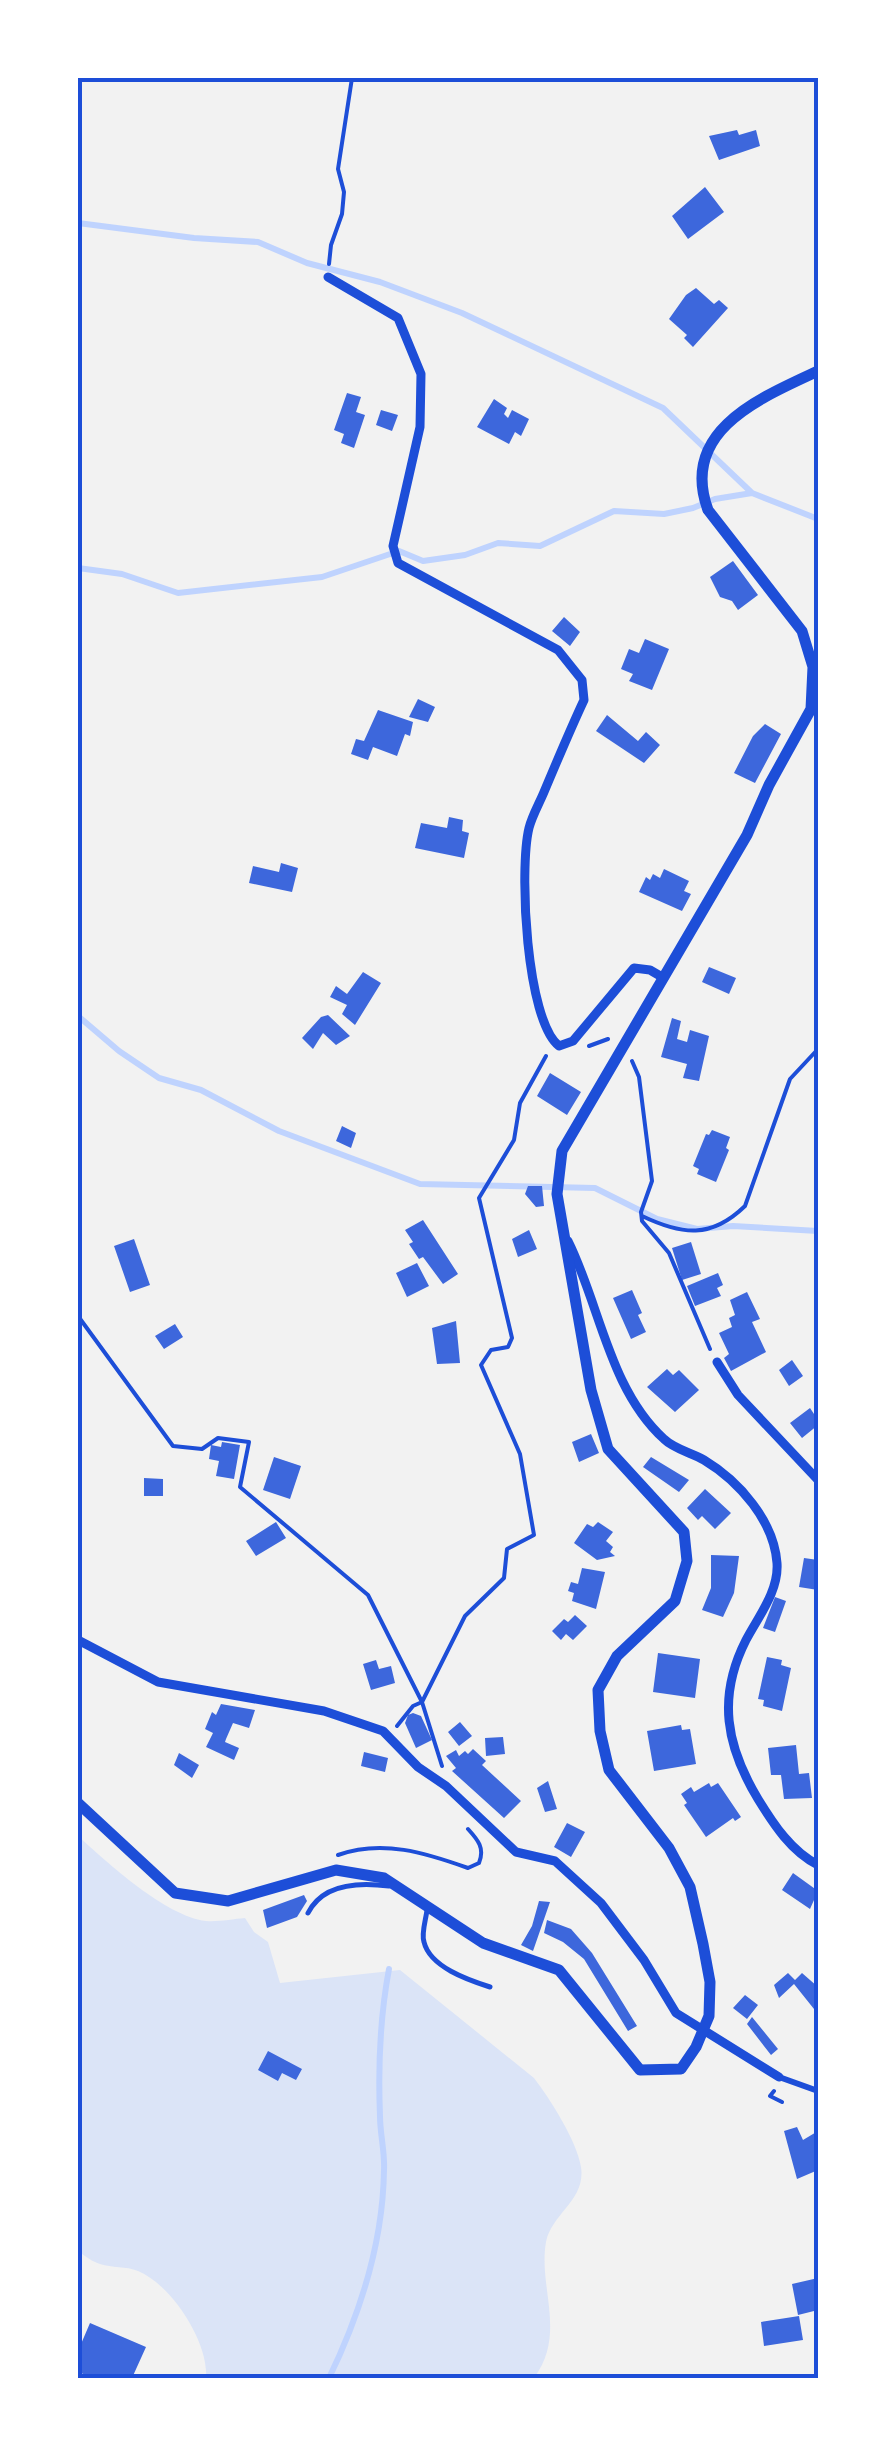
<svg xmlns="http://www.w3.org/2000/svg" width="896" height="2456" font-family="'Archivo Narrow',sans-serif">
<rect width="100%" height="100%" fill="#f2f2f2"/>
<!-- green -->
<path fill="#dbe4f7" d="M78,1836C108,1863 165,1916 206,1921C218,1922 233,1919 245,1918L254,1932L268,1942L280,1983L400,1970L534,2078C550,2099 577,2141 581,2167C586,2200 552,2213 546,2242C538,2288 567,2333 534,2378H206C209,2343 172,2285 138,2271C126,2266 112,2268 100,2264C93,2262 85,2256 79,2252Z"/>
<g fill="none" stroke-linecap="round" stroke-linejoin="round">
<!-- stream -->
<path stroke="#bfd3fe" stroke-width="6" d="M78,223L194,238L258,242L307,263L380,282L462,313L663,408L752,493
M78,568L122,574L178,593L322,577L399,551L423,561L465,555L498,543L540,546L614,511L664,514L693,508L715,499L752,493L818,519
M78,1016L119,1051L159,1078L201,1090L279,1131L420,1184L595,1188L657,1219L697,1229L733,1226L818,1231
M329,2378C360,2314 383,2242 384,2170C385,2152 380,2134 380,2116C378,2067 380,2017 389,1969"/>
</g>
<!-- building -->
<path fill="#3d67dc" d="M737,130L739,135L756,130L760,146L719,160L709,136Z
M705,187L724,212L688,239L672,216Z
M696,288L714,304L719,300L728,308L693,347L684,338L687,335L669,319L686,295Z
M347,393L361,397L356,412L365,415L354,448L341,443L344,434L334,430Z
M494,399L507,408L504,414L508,418L512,410L529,419L521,436L515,432L509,444L477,427Z
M381,410L398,415L392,431L376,425Z
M733,561L758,595L738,610L732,601L720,597L710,577Z
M564,617L580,632L570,646L552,631Z
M645,639L669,649L652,690L629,681L633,674L621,669L629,649L639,653Z
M418,699L435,707L428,722L409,717Z
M378,710L413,722L410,736L405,734L397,756L373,747L368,760L351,754L356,739L364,741Z
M607,715L638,741L646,732L660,745L644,763L596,731Z
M765,724L781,734L755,783L734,773L753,736Z
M449,817L463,820L462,831L469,833L464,858L415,848L421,823L447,828Z
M281,863L298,868L292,892L249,883L253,866L279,872Z
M664,869L689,881L684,891L691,894L682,911L639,892L646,877L650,880L653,874L660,878Z
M709,967L736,978L729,994L702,982Z
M363,972L381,983L355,1025L342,1014L347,1005L330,997L336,986L347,994Z
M328,1015L350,1036L336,1045L323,1033L313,1049L302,1038L321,1017Z
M672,1018L681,1021L677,1039L687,1042L690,1030L709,1036L699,1081L683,1078L687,1064L661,1057Z
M550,1073L581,1092L567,1115L537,1096Z
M342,1126L356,1133L351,1148L336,1141Z
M712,1130L730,1137L726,1148L729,1150L716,1182L697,1174L699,1169L693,1166L706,1134L709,1135Z
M528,1186H542L544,1206L536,1207L525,1194Z
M423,1220L458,1274L443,1284L423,1257L419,1259L409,1244L413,1242L405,1230Z
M529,1230L537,1249L518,1257L512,1239Z
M134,1239L150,1285L130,1292L114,1246Z
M691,1242L701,1274L682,1280L672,1248Z
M417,1263L429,1286L407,1297L396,1273Z
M718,1273L723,1285L717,1288L721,1296L695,1306L687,1286Z
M632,1290L642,1313L638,1315L646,1332L631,1339L613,1298Z
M747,1292L760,1319L752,1322L766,1352L731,1371L724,1358L729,1354L719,1333L732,1327L729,1318L735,1315L730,1300Z
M456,1321L460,1363L437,1364L432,1328Z
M175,1324L183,1337L164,1349L155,1336Z
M792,1360L803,1376L789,1386L779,1370Z
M667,1369L673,1375L679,1370L699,1390L675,1412L647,1387Z
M810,1408L818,1420V1425L802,1438L790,1423Z
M591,1434L599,1453L579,1462L572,1442Z
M222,1442L240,1445L234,1479L216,1476L219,1461L209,1459L211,1445L221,1447Z
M274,1457L301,1466L290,1499L263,1490Z
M651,1457L689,1480L679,1492L643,1467Z
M144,1478L163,1479V1496H144Z
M705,1489L731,1513L715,1529L702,1516L698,1520L687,1508Z
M276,1522L286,1538L256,1556L246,1541Z
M598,1522L613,1532L606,1541L613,1547L610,1552L615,1556L597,1560L574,1543L587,1524L593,1527Z
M711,1555L739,1556L734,1593L723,1617L702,1610L711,1588Z
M804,1558L818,1560V1590L799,1587Z
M582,1568L605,1572L596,1609L572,1601L574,1593L568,1591L571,1582L578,1584Z
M775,1597L786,1601L775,1632L763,1628Z
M575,1615L587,1626L573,1640L566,1634L561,1640L552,1631L564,1619L568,1622Z
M658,1653L700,1659L695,1698L653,1692Z
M767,1657L782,1660L781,1665L791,1668L782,1711L763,1706L764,1700L758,1699Z
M376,1660L379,1669L391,1666L395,1683L371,1690L363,1664Z
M221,1704L255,1710L249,1728L233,1723L226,1739L225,1742L239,1748L234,1760L206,1747L213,1733L205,1729L212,1712L216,1715Z
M413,1713L421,1716L432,1740L416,1748L405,1723L408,1715Z
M460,1722L472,1736L459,1746L448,1732Z
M681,1725L682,1730L690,1729L696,1764L654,1771L647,1731Z
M503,1737L505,1754L486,1756L485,1738Z
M796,1745L799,1774L809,1773L812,1798L784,1799L781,1775H771L768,1748Z
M473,1749L486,1761L482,1765L521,1801L504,1818L452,1771L456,1768L446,1756L456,1750L459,1756L465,1751L468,1754Z
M364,1752L388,1758L385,1772L361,1766Z
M179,1753L199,1765L192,1778L174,1765Z
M548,1781L557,1809L545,1812L537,1788Z
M709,1783L711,1787L718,1783L741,1817L735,1821L733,1818L706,1837L684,1805L687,1803L681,1794L691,1787L694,1792Z
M567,1823L585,1832L571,1857L554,1847Z
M793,1873L818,1891L810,1909L782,1890Z
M304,1895L307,1901L297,1917L267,1928L263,1910Z
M539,1901L550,1902L533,1951L521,1945L532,1926Z
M547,1920L571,1929L592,1953L637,2026L628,2031L584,1959L563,1942L544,1933Z
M788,1973L795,1980L802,1973L818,1987V2014L794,1984L779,1998L774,1985Z
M745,1995L758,2005L747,2019L733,2008Z
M752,2017L778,2049L771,2055L747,2024Z
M268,2051L302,2069L296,2080L282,2073L278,2081L258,2070Z
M797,2127L803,2140L818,2131V2170L797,2179L784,2131Z
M818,2278V2310L798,2315L792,2284Z
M799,2316L803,2340L764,2346L761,2322Z
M90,2323L146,2347L132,2378H94L78,2372V2351Z"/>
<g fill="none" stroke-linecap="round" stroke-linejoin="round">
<!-- path -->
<path stroke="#1d4ed8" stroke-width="4" d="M329,264L331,245L342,214L344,192L338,169L352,78
M589,1046L608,1039
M632,1061L639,1077L652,1181L641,1212L642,1221L669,1253L710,1349
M642,1216C682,1235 711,1239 745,1206L790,1079L818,1049
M78,1316L173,1446L202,1449L218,1438L249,1442L240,1487L368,1595L422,1702L442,1766
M422,1702L465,1616L504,1578L507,1549L534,1535L520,1454L481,1365L491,1350L508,1347L512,1338L479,1198L514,1140L520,1103L546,1056
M397,1726L413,1706L422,1702
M338,1855C382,1839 426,1853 468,1868L479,1863C485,1848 478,1840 468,1829
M774,2091L770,2096L782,2102"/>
<!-- service -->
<path stroke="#1d4ed8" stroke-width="5" d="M427,1910C426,1919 421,1934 424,1942C430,1967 468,1980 490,1987
M308,1913C323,1883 359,1882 389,1886"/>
<!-- pedestrian -->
<path stroke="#1d4ed8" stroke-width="6" d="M779,2077L818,2091"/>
<!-- minor -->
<path stroke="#1d4ed8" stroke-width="9" d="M328,277L398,318L421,374L420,427L393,546L398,563L558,650L582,680L584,700C570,730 557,761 544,792C539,804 532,816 529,828C519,869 526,1020 559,1046L573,1041L634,968L650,970L662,977
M568,1241C600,1305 609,1389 664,1439C674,1449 692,1453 704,1460C739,1481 774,1521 777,1563C779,1591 758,1617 746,1640C717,1697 726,1746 758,1799C774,1825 791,1851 818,1865
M717,1362L738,1395L818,1480
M78,1640L158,1682L324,1711L383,1731L418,1767L446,1786L516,1852L555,1861L601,1903L644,1960L676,2013L779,2077"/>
<!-- tertiary -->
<path stroke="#1d4ed8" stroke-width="11" d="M78,1803L175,1893L228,1901L336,1870L384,1878L483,1943L559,1970L640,2070L681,2069L696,2047L709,2016L710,1982L703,1944L690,1887L669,1848L609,1770L600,1731L598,1690L617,1656L675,1601L687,1561L684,1532L608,1449L591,1390L557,1194L562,1151L747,835L769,785L811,709L813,667L802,631L708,510C679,431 760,398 818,371"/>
</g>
<!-- border -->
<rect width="896" height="2456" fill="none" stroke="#ffffff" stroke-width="160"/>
<rect x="80" y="80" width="736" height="2296" fill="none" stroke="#1d4ed8" stroke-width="4"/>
</svg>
